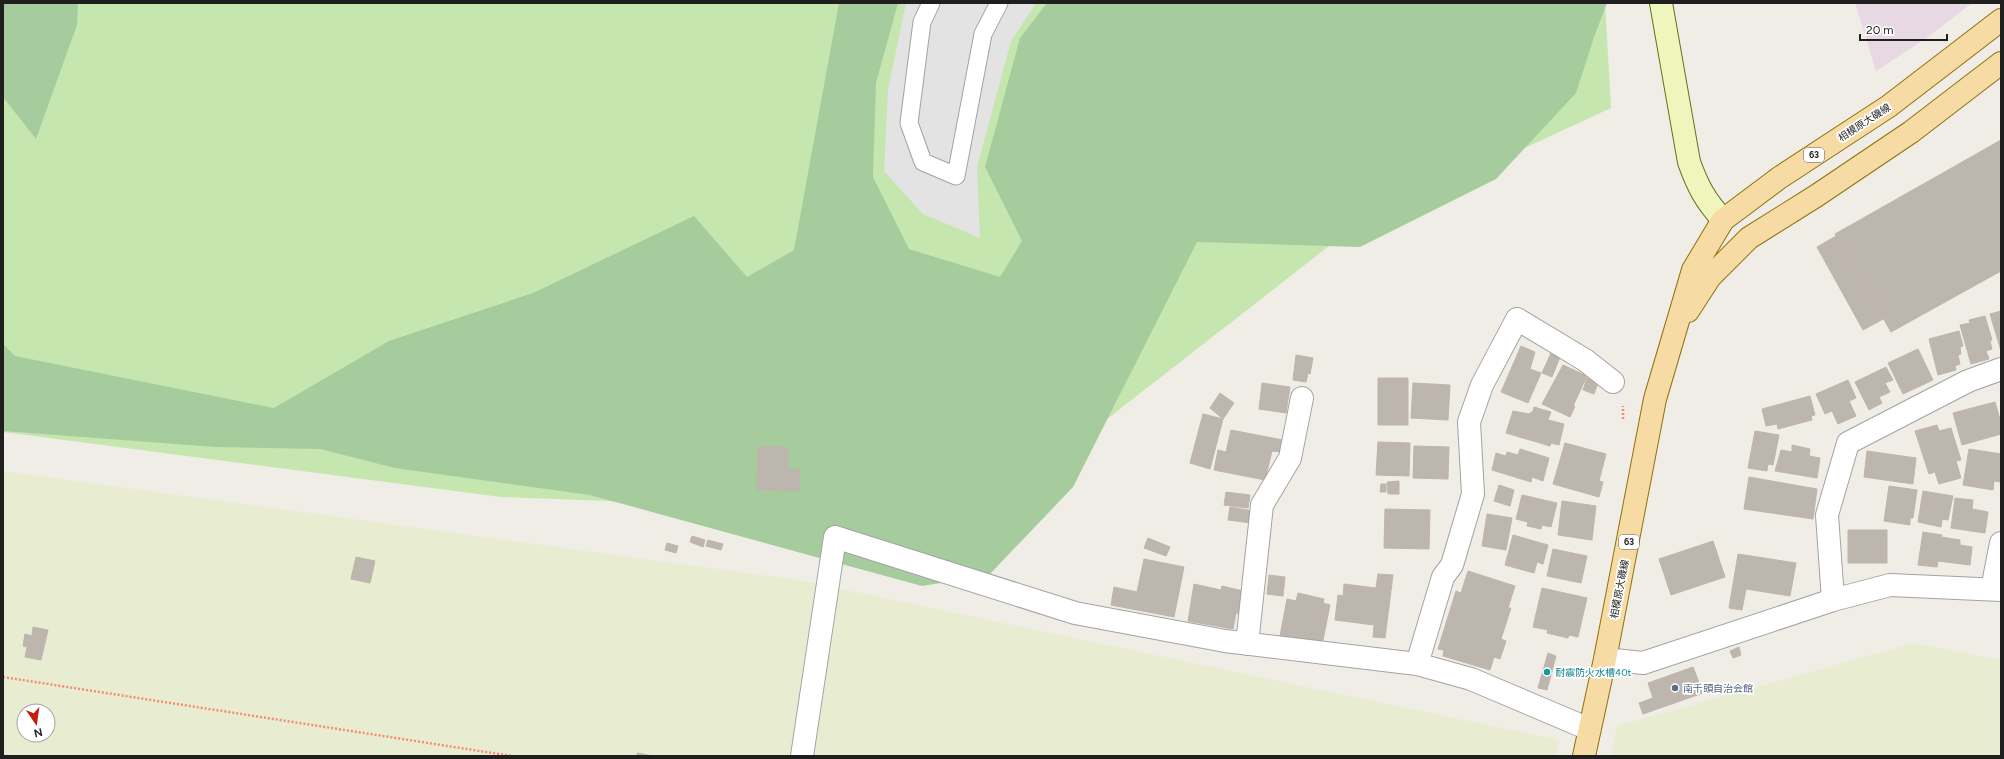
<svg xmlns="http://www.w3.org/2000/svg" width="2004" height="759" font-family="Figtree,'Noto Sans JP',sans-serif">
<rect width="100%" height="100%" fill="#efede6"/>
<!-- industrial -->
<path fill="#e8d8e3" d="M1855,3H1972L1925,39L1876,71Z"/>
<!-- farmland -->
<path fill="#e8edd2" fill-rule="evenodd" d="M3,471L799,580L1559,740L1556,756H3ZM24,711H48V735H24Z
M1914,643L2001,660V756H1611L1617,726Z"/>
<!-- grass -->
<path fill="#c5e6af" d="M3,3H1605L1611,108L1352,228L984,515L501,497L3,432Z"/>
<!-- forest -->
<path fill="#a6cc9d" d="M3,3H78L77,25L36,139L3,97Z
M839,3H898L876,83L873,177L909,249L1000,277L1022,241L985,167L1020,38L1047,3H1607L1594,37L1576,93L1496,179L1360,247L1197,242L1073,487L989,575L922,586L590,495L395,468L320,449L215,447L3,431V344L15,356L274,408L389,341L533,293L694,216L747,277L794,250Z"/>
<!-- parking -->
<path fill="#e3e3e3" d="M906,3H1036L1011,41L977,167L980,238L923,214L884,171L888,90Z"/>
<!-- building -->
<path fill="#bcb6af" stroke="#c0b5a9" d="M2001,140V271L1891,332L1835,234Z
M1836,236L1883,319L1863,330L1817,247Z
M2001,311V351L1990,314Z
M1985,316L1992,340L1990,341L1992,349L1986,351L1989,359L1971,364L1960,325L1970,323L1969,320Z
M1959,331L1963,346L1960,347L1961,354L1958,355L1960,364L1955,366L1956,370L1938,375L1929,339Z
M1521,346L1535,352L1530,369L1541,373L1528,403L1501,392Z
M1918,349L1933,380L1903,394L1888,363Z
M1551,353L1560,357L1552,377L1542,373Z
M1296,355L1313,358L1310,374L1308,373L1306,382L1293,380Z
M1563,365L1587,376L1573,406H1575L1570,417L1542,404Z
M1886,367L1893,380L1885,383L1890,392L1879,397L1882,403L1869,410L1855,382Z
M1378,378H1408V425H1378Z
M1587,378L1598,383L1594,394L1583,390Z
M1848,380L1856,398L1849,401L1856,416L1838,424L1832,411L1825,414L1816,394Z
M1262,383L1290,387L1286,413L1259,409Z
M1413,383L1450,385L1448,420L1411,418Z
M1220,393L1234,403L1223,419L1210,408Z
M1810,396L1815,415L1811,416L1812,420L1778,429L1777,424L1766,426L1762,409Z
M1995,402L2001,423V434L1962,445L1953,413Z
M1534,407L1551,412L1548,420L1564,424L1559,445L1551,443L1550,446L1506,433L1513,411L1529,414L1533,411Z
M1203,414L1223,419L1210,469L1190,463Z
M1937,425L1939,431L1951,428L1961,460L1956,461L1961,478L1939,484L1935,472L1929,474L1915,431Z
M1231,430L1283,440L1281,452L1272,451L1265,480L1214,470L1218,450L1226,452Z
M1755,431L1779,435L1773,465L1768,464L1767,471L1748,468Z
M1378,442L1410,443L1409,476L1376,475Z
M1565,443L1606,454L1599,481L1603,482L1599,497L1553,484Z
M1792,445L1810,449L1809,456L1820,458L1817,478L1775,471L1781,450L1792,452Z
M1414,446L1449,447L1448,479L1413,478Z
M758,447H788V469H800V491L757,490Z
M1520,449L1549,458L1543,481L1532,477L1531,482L1492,470L1496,453L1506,456L1507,452L1518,455Z
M1969,449L2001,454L2000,482L1994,481L1993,490L1963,485Z
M1867,451L1916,458L1913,484L1864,477Z
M1749,477L1817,489L1813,519L1744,509Z
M1399,481V494H1388L1387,482Z
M1381,484H1386V492H1380Z
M1499,485L1514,490L1510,506L1494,501Z
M1889,486L1917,490L1913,518H1910V525L1884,521Z
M1923,491L1953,496L1948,520L1942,519L1941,527L1918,522Z
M1226,492L1250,495L1248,508L1224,505Z
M1522,495L1557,503L1551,527L1542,525L1541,529L1527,526L1528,522L1516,519Z
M1955,498L1973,500L1972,509L1988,512L1985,533L1951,528Z
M1562,501L1596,506L1592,540L1558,535Z
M1230,507L1253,511L1251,523L1228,520Z
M1385,509L1430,510L1429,549L1384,548Z
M1487,514L1512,518L1506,550L1482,546Z
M1848,530H1887V563H1848Z
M1923,532L1942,535L1941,537L1960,540V545L1972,547L1970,565L1938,561L1937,567L1918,565Z
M1513,535L1548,545L1543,564L1537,562L1534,573L1505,565Z
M692,536L705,540L703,547L690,542Z
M1148,538L1170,547L1166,556L1144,548Z
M708,540L723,544L721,550L706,546Z
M1713,541L1725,577L1671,595L1659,559Z
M667,543L678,546L676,553L665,550Z
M1553,549L1587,556L1581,583L1547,576Z
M1738,554L1796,563L1790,596L1746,589L1742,610L1729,608Z
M356,557L375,561L370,583L351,579Z
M1144,559L1184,567L1174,617L1111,605L1114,587L1137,592Z
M1468,571L1515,586L1508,608H1511L1501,639L1506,641L1500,659L1494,657L1490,670L1443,656L1444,650L1438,649L1456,591L1461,593Z
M1378,574L1393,575L1385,638L1373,637L1374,625L1335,620L1338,595L1343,596L1344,584L1376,588Z
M1269,575L1285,577L1283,596L1267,594Z
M1194,584L1221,590L1222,586L1243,591L1239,613H1236L1233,629L1188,621Z
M1542,588L1587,598L1578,637L1569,635L1568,638L1547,633L1548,630L1533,627Z
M1298,593L1324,599L1323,603L1330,605L1322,645L1280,636L1287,599L1296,601Z
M33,627L48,630L41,660L25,657L27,647L23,646L25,634L32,636Z
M1739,647L1741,655L1733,658L1730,651Z
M1548,653L1556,656L1547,690L1538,688Z
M1693,667L1703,693L1643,714L1639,703L1653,698L1648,683Z
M637,753L653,756H637Z"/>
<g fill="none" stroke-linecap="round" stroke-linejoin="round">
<defs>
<path id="lane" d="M931,3L922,22L909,123L923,162L956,176L983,34L999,3"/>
<path id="street" d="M1992,589L2001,543
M1833,600L1827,515L1848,443L1968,381L2001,369
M1247,644L1262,505L1290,458L1302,398
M1605,659L1643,663L1833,600L1890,585L2001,590
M1417,664L1443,577L1452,565L1473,494L1469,422L1482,385L1517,319L1585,360L1613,382
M802,756L835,537L1075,613L1225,641L1417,664L1471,679L1589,729"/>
<path id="secondary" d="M1661,3L1689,162C1698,187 1705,200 1723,220"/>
<path id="primary" d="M1688,311L1710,277L1749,238L1816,196L1911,132L2001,63
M1584,756L1605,659L1655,399L1693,270L1723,220L1779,178L1889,106L2001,20"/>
</defs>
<!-- lane casing -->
<use href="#lane" stroke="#a3a3a3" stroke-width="19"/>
<!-- street casing -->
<use href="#street" stroke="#a3a3a3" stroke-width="24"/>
<!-- secondary casing -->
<use href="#secondary" stroke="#5c710b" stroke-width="24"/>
<!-- primary casing -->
<use href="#primary" stroke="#917109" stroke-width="24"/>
<!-- path -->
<path stroke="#f28d74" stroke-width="2.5" stroke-dasharray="2 2" stroke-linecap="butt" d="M1623,419V406
M3,677L512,756"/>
<!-- lane -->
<use href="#lane" stroke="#fff" stroke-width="17"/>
<!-- street -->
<use href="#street" stroke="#fff" stroke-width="22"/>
<!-- secondary -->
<use href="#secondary" stroke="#eef6bd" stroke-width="22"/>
<!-- primary -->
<use href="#primary" stroke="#f7dba4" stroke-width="22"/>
</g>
<!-- markers -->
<circle fill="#0f9aa8" stroke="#fff" stroke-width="1.5" cx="1547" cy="672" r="4"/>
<circle fill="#5c6f8a" stroke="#fff" stroke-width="1.5" cx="1675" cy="688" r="4"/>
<g text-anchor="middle" stroke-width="3.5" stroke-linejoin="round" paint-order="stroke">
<!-- shield labels -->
<g fill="#fff" stroke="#626262" stroke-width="1">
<rect x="1804" y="148" width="20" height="14" rx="3"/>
<rect x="1619" y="535" width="20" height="14" rx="3"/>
</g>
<g font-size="9" font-weight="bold" fill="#1f1f1f">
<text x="1814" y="158">63</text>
<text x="1629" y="545">63</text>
</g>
<!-- street labels -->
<g font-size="10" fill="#1f1f1f" stroke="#fff">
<text transform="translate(1864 122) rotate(-33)" y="4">相模原大磯線</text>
<text transform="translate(1619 589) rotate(-79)" y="4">相模原大磯線</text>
</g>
<!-- culture labels -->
<g font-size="10" fill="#0d838f" stroke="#fff" text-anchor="start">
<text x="1555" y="676">耐震防火水槽40t</text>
</g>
<!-- service labels -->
<g font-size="10" fill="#4e5e75" stroke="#fff" text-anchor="start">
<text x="1683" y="692">南千頭自治会館</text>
</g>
</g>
<!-- border -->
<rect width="2004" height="759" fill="none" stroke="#1f1f1f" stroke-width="8"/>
<!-- north arrow -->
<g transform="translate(36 723) rotate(167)"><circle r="19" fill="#ffffff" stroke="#a5a5a5"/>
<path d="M0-3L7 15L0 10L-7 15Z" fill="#c31d0c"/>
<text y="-6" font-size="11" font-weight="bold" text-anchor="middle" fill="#1f1f1f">N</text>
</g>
<!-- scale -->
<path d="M1860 34v6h87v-6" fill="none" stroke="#1f1f1f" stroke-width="2"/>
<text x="1866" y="34" font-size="12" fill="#1f1f1f" stroke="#ffffff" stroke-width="3" paint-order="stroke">20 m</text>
</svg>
